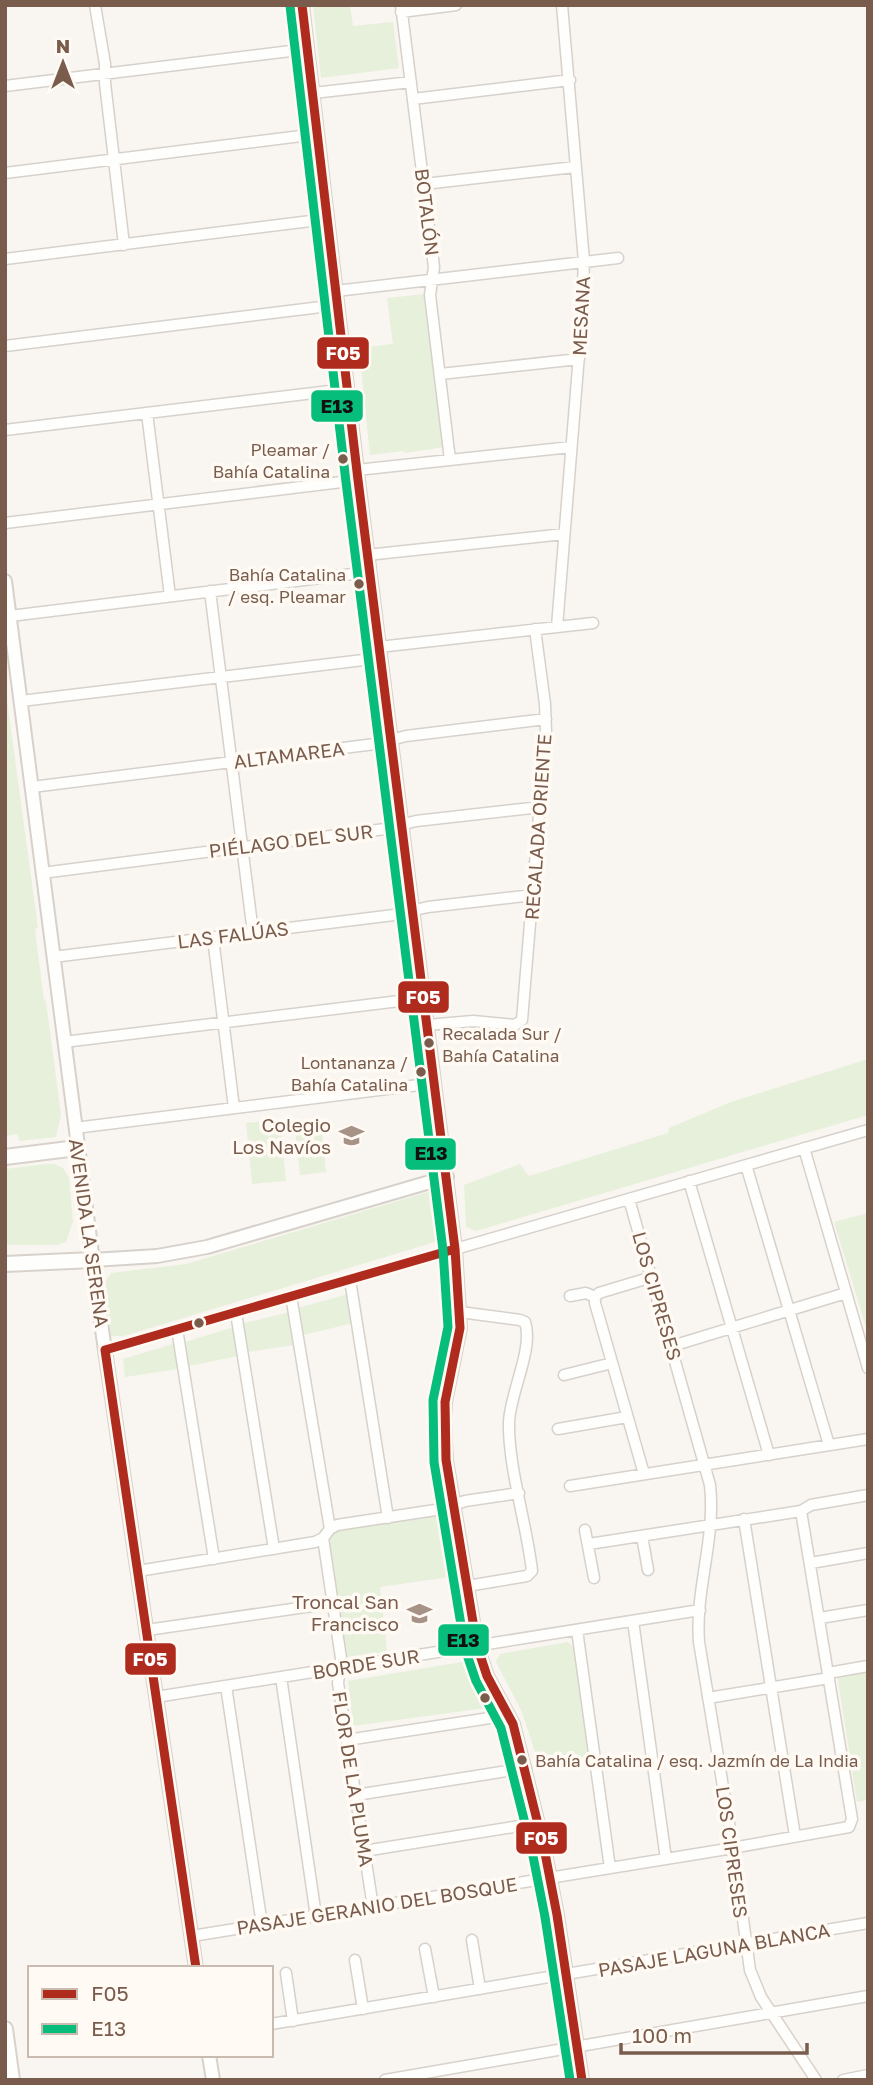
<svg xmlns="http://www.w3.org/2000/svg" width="873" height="2085" font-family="'Golos Text',sans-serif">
<rect width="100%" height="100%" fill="#f9f5f0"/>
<!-- green -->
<path fill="#e7f0db" d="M313,5H350L353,26L393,22L399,68L321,78Z
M425,294L444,447L405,453L404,451L370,455L359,348L393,344L387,298Z
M5,685L38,928L35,929L44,1000L46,1001L61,1115L56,1137L19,1141L18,1134L5,1136Z
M868,1059V1115L476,1231L466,1227L464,1185L520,1164L529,1176L668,1133L669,1128L731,1102Z
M280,1120L286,1181L252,1184L246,1123Z
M321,1120L326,1172L300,1175L294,1123Z
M46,1164H55L63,1168L69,1178L73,1221L66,1242L57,1245H5V1169Z
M428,1192L439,1198L441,1230L435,1242L124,1336H111L105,1282L111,1273L186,1264Z
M868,1213V1334L834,1222Z
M348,1294L353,1323L303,1335L298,1308Z
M290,1312L294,1345L247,1352L240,1324Z
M234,1327L238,1356L189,1366L185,1342Z
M173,1344L178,1369L125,1377L123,1359Z
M440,1515L449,1577L380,1587L387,1652L346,1657L328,1540L333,1532Z
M568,1642L574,1648L592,1761L539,1764L522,1712L496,1662L500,1654Z
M462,1662L486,1708L353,1726L348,1681Z
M868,1670V1800L857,1802L837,1674Z"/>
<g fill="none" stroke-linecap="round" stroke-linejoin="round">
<defs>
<path id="minor" d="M95,5L105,64V83L124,245
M401,5L434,267L430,295L450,460
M401,12L456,5
M5,86L307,49
M313,93L411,82
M413,99L570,80
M5,173L317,134
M424,184L575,167
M5,259L327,219
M336,291L618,258
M5,346L337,305
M440,374L579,359
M147,413L170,596
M5,430L347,389
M357,470L571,447
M5,523L358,480
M367,555L564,534
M210,591L253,933
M10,616L369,572
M557,627L581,330L584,261L562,5
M379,647L593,623
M21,701L380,658
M32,787L375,744L406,736L546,719
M42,873L385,829L416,821L540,807
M213,938L234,1108
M53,957L394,915L428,907L533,895
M427,1025L473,1021L515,1025L522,1020L546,731L545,704L535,629
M64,1042L424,998
M75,1128L435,1083
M804,1148L868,1368
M746,1165L829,1445
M689,1181L769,1455
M629,1199L710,1485C716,1539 695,1589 699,1642L733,1847L750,1970L761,1997L816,2080
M350,1280L388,1518
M291,1296L330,1529
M570,1296L586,1293L595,1297
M595,1297V1303L644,1474
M595,1297L599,1293L652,1277
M460,1312L520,1320L525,1322C534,1348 510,1393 509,1422C508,1467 527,1525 532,1571L527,1576L467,1586
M236,1313L274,1549
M177,1329L214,1559
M672,1346L846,1293
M105,1350L868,1130
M564,1375L612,1363
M558,1429L627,1417
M570,1486L868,1439
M801,1511L811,1505L868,1495
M744,1519L795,1836
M330,1529L323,1538L341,1658L338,1683L373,1907
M330,1529L337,1525L442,1509L465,1501L519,1493
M585,1530L594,1578
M642,1536L648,1570
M589,1544L801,1511
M811,1563L868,1553
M138,1571L315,1542L323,1538
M820,1618L868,1610
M633,1621L666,1859
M147,1630L333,1603
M577,1630L610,1868
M828,1673L868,1666
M281,1677L316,1916
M226,1686L262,1925
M156,1697L700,1610
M708,1698L829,1678
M347,1740L509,1715
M356,1795L526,1768
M364,1851L538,1823
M192,1936L721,1850L849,1827L852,1819L801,1511
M472,1940L480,1989
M425,1949L434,1997
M355,1960L363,2009
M286,1973L293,2021
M271,2024L868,1923
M385,2080L868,1996
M843,2080L868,2075"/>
<path id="tertiary" d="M302,5L358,480L455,1249L460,1328L445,1402L444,1421L446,1460L477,1646L487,1676L513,1724L544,1848L557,1915L582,2080
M5,581L100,1316L196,1968
M93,1260L157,1256L207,1247L447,1177
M209,2055L213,2080"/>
<path id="secondary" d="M5,1157L77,1148
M5,1264L93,1260
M5,2029L12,2080"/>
</defs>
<!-- minor casing -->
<use href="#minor" stroke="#d7d1cb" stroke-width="13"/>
<!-- tertiary casing -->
<use href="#tertiary" stroke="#d7d1cb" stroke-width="16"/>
<!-- secondary casing -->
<use href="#secondary" stroke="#d9d2cb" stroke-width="18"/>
<!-- minor -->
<use href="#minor" stroke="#fefefd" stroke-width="10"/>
<!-- tertiary -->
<use href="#tertiary" stroke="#fefefd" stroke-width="12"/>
<!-- secondary -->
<use href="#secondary" stroke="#fefefd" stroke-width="14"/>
<defs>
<path id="bus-1" d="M302,5L358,480L455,1249L460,1328L445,1402L446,1460L477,1646L487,1676L513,1724L544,1848L557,1915L582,2080
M105,1350L196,1968
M105,1350L455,1249"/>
<path id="bus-2" d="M290,6L346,482L443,1250L448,1327L433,1400L434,1462L465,1649L476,1681L501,1728L532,1851L545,1917L570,2080"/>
</defs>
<!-- bus-1 casing -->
<use href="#bus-1" stroke="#fffaf3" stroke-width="14"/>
<!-- bus-2 casing -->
<use href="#bus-2" stroke="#fffaf3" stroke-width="14"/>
<!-- bus-1 -->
<use href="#bus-1" stroke="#af2b1e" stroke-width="9"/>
<!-- bus-2 -->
<use href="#bus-2" stroke="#06bd7c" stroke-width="9"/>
</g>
<!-- icons -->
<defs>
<symbol id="school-bare" viewBox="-9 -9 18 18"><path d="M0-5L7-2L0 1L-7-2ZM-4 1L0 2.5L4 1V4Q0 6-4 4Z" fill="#a69286" stroke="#fffaf3" stroke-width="2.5" paint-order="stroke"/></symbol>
</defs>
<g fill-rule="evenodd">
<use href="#school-bare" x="334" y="1118" width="35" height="35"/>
<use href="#school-bare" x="402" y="1596" width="35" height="35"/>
</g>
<!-- markers -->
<g fill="#7a5c4d" stroke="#fffaf3" stroke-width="2.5">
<circle cx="343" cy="459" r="6"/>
<circle cx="359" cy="584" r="6"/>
<circle cx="429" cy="1043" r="6"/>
<circle cx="421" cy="1072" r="6"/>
<circle cx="199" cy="1323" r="6"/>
<circle cx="485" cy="1698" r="6"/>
<circle cx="522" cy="1760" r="6"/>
</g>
<g text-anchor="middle" stroke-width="7" stroke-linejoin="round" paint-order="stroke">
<!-- bus labels -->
<g font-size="17" fill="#7a5c4d" stroke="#fffaf3" text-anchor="end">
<text x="330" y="456">Pleamar /<tspan x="330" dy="22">Bahía Catalina</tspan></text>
<text x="346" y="581">Bahía Catalina<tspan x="346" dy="22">/ esq. Pleamar</tspan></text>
<text x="442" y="1040" text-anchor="start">Recalada Sur /<tspan x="442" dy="22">Bahía Catalina</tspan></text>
<text x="408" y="1069">Lontananza /<tspan x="408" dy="22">Bahía Catalina</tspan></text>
<text x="535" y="1767" text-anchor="start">Bahía Catalina / esq. Jazmín de La India</text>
</g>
<!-- street labels -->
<g font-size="19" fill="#7a5c4d" stroke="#fffaf3">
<text transform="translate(427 212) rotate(83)" y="7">BOTALÓN</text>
<text transform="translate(581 316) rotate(-87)" y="7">MESANA</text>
<text transform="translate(289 755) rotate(-7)" y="7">ALTAMAREA</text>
<text transform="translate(538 827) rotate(-86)" y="7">RECALADA ORIENTE</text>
<text transform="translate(291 841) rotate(-7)" y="7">PIÉLAGO DEL SUR</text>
<text transform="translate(233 935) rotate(-7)" y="7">LAS FALÚAS</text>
<text transform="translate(89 1233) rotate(82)" y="7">AVENIDA LA SERENA</text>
<text transform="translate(657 1296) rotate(74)" y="7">LOS CIPRESES</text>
<text transform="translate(366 1664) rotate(-9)" y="7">BORDE SUR</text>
<text transform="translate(353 1779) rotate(81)" y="7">FLOR DE LA PLUMA</text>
<text transform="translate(732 1852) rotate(82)" y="7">LOS CIPRESES</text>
<text transform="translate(377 1906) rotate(-9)" y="7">PASAJE GERANIO DEL BOSQUE</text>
<text transform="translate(714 1950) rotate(-10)" y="7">PASAJE LAGUNA BLANCA</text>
</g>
<!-- poi labels -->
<g font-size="19" fill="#7a5c4d" stroke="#fffaf3" text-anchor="end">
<text x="331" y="1132">Colegio<tspan x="331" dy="22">Los Navíos</tspan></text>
<text x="399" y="1609">Troncal San<tspan x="399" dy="22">Francisco</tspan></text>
</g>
</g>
<g stroke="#fffaf3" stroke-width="2.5">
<rect x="316" y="336" width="54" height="34" rx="7" fill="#af2b1e"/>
<rect x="310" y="389" width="54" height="34" rx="7" fill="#06bd7c"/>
<rect x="397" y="980" width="53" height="34" rx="7" fill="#af2b1e"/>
<rect x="404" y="1137" width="53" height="34" rx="7" fill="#06bd7c"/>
<rect x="437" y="1623" width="53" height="34" rx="7" fill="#06bd7c"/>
<rect x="124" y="1642" width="53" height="34" rx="7" fill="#af2b1e"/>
<rect x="515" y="1821" width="53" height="34" rx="7" fill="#af2b1e"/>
</g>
<g font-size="19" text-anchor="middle" font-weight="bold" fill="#fff">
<text x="343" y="360">F05</text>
<text x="423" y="1004">F05</text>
<text x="150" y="1666">F05</text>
<text x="541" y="1845">F05</text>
</g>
<g font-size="19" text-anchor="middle" font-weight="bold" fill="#111">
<text x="337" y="413">E13</text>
<text x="431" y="1160">E13</text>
<text x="463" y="1647">E13</text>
</g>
<!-- border -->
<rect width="873" height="2085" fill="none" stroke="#7a5c4d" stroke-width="14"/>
<!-- legend -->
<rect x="28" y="1966" width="245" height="91" fill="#fffaf3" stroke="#cabbb1" stroke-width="2"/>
<rect x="42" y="1989" width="35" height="10" fill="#af2b1e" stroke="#cabbb1" stroke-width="2"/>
<text x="91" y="2001" font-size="21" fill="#7a5c4d">F05</text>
<rect x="42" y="2024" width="35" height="10" fill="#06bd7c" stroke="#cabbb1" stroke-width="2"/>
<text x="91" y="2036" font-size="21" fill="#7a5c4d">E13</text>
<!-- north arrow -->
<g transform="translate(63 63)" stroke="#fffaf3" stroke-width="5" paint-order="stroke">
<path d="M0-5L12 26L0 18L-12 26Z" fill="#7a5c4d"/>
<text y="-10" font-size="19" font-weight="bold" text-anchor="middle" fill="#7a5c4d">N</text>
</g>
<!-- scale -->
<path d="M621 2043v10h186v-10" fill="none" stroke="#7a5c4d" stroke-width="3.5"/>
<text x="632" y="2043" font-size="21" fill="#7a5c4d" stroke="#fffaf3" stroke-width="5" paint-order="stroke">100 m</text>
</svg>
